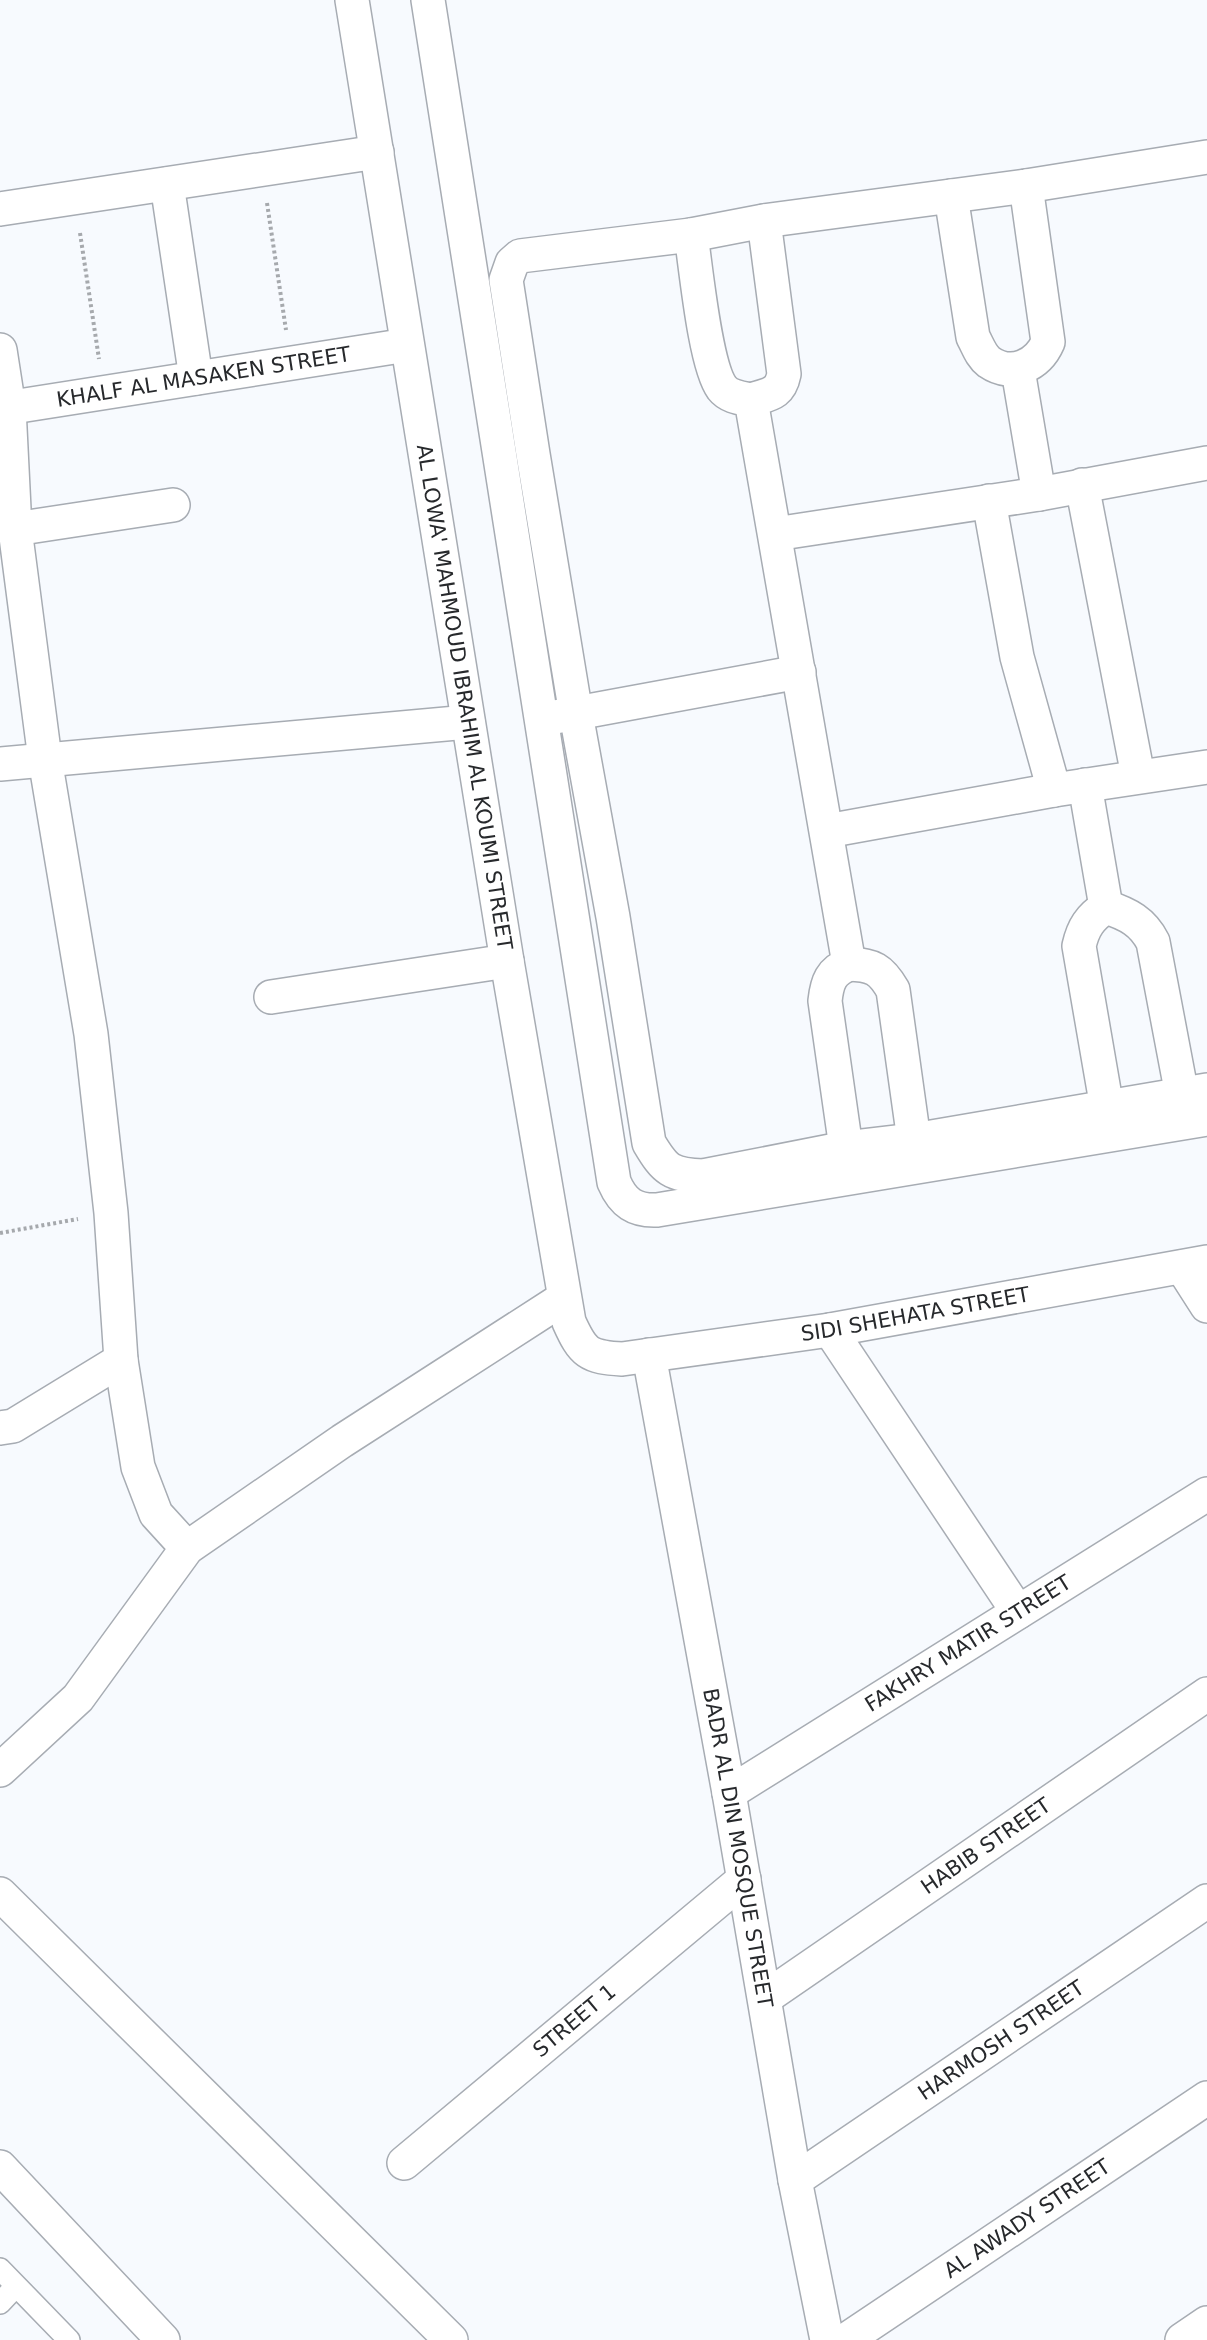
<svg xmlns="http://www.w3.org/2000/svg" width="1207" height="2340" font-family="'DejaVu Sans',sans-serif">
<rect width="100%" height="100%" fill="#f7fafe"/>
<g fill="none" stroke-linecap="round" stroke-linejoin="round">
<defs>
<path id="lane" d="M0,2269L69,2340
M0,2303L16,2286"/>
<g id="street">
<path id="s1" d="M352,0L507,961L569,1322C583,1353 588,1357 622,1359L830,1330L1207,1262"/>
<path d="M428,0L614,1182C623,1203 635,1211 657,1210L1207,1119"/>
<path d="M1207,157L1026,186L764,221L691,235L520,256L512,263L506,280L533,454L576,714L613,917L649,1143C665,1170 671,1175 703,1176L846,1148L914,1140L1207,1090"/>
<path d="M167,184L196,378"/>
<path d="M951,196L973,337C978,346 981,356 989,362C1012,378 1038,365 1048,342L1026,186"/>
<path d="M0,209L377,152"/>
<path d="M691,235C696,268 705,365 722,388C729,397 741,398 751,400L849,964C831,971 827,982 825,1001L846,1148"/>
<path d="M0,350L9,408L15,529L45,759L91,1034L111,1213L121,1360L138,1467L156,1514L187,1548"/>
<path d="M1018,370L1039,494"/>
<path d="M751,400C770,394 780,394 784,374L764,221"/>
<path id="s2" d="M0,409L407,345"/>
<path d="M1082,485L1138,776"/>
<path d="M989,501L1017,657L1054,790"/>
<path d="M15,529L173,505"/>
<path d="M775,534L1039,494L1207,463"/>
<path d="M555,717L799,672"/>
<path d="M0,764L468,722"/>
<path d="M1085,785L1106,907"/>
<path d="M827,831L1054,790L1207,767"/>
<path d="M849,964C873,965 881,969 893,990L914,1140"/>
<path d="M271,997L507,961"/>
<path d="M1107,1108L1079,946C1083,928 1090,917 1106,907C1128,914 1143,922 1153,942L1182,1095"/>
<path d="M1182,1267L1207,1306"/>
<path d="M830,1330L1018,1612"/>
<path id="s3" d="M649,1355L729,1793L795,2180L827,2340"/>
<path d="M0,1428L13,1426L121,1360"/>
<path d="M0,1770L78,1698L187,1548L342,1441L564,1298"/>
<path id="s4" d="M729,1793L1207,1494"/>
<path d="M0,1894L451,2340"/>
<path id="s5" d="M765,1998L1207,1694"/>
<path id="s6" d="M404,2163L744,1879"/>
<path d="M0,2167L163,2340"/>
<path id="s7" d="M795,2180L1207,1901"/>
<path id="s8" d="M846,2340L1207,2098"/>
<path d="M1182,2340L1207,2323"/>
</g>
</defs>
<!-- lane casing -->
<use href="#lane" stroke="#a7acb3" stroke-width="24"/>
<!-- street casing -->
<use href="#street" stroke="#a7acb3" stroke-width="36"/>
<!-- path -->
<path stroke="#a6a9ad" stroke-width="4" stroke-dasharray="3 3" stroke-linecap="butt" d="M267,203L286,330
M80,233L99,359
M0,1233L78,1219"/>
<!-- lane -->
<use href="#lane" stroke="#fff" stroke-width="21"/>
<!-- street -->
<use href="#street" stroke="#fff" stroke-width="33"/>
</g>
<g text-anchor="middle" stroke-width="4.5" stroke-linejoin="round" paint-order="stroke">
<!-- street labels -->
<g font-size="21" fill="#27292c" stroke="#fff">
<text dy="7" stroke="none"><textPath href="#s2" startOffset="206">KHALF AL MASAKEN STREET</textPath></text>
<text dy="7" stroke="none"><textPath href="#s1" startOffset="706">AL LOWA' MAHMOUD IBRAHIM AL KOUMI STREET</textPath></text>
<text dy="7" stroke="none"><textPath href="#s1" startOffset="1707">SIDI SHEHATA STREET</textPath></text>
<text dy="7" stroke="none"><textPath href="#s4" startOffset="282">FAKHRY MATIR STREET</textPath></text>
<text dy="7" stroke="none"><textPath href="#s5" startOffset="268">HABIB STREET</textPath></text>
<text dy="7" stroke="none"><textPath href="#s3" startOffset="501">BADR AL DIN MOSQUE STREET</textPath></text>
<text dy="7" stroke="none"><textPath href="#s6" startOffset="222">STREET 1</textPath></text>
<text dy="7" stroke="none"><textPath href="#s7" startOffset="249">HARMOSH STREET</textPath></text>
<text dy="7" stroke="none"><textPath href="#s8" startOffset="218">AL AWADY STREET</textPath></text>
</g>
</g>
</svg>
